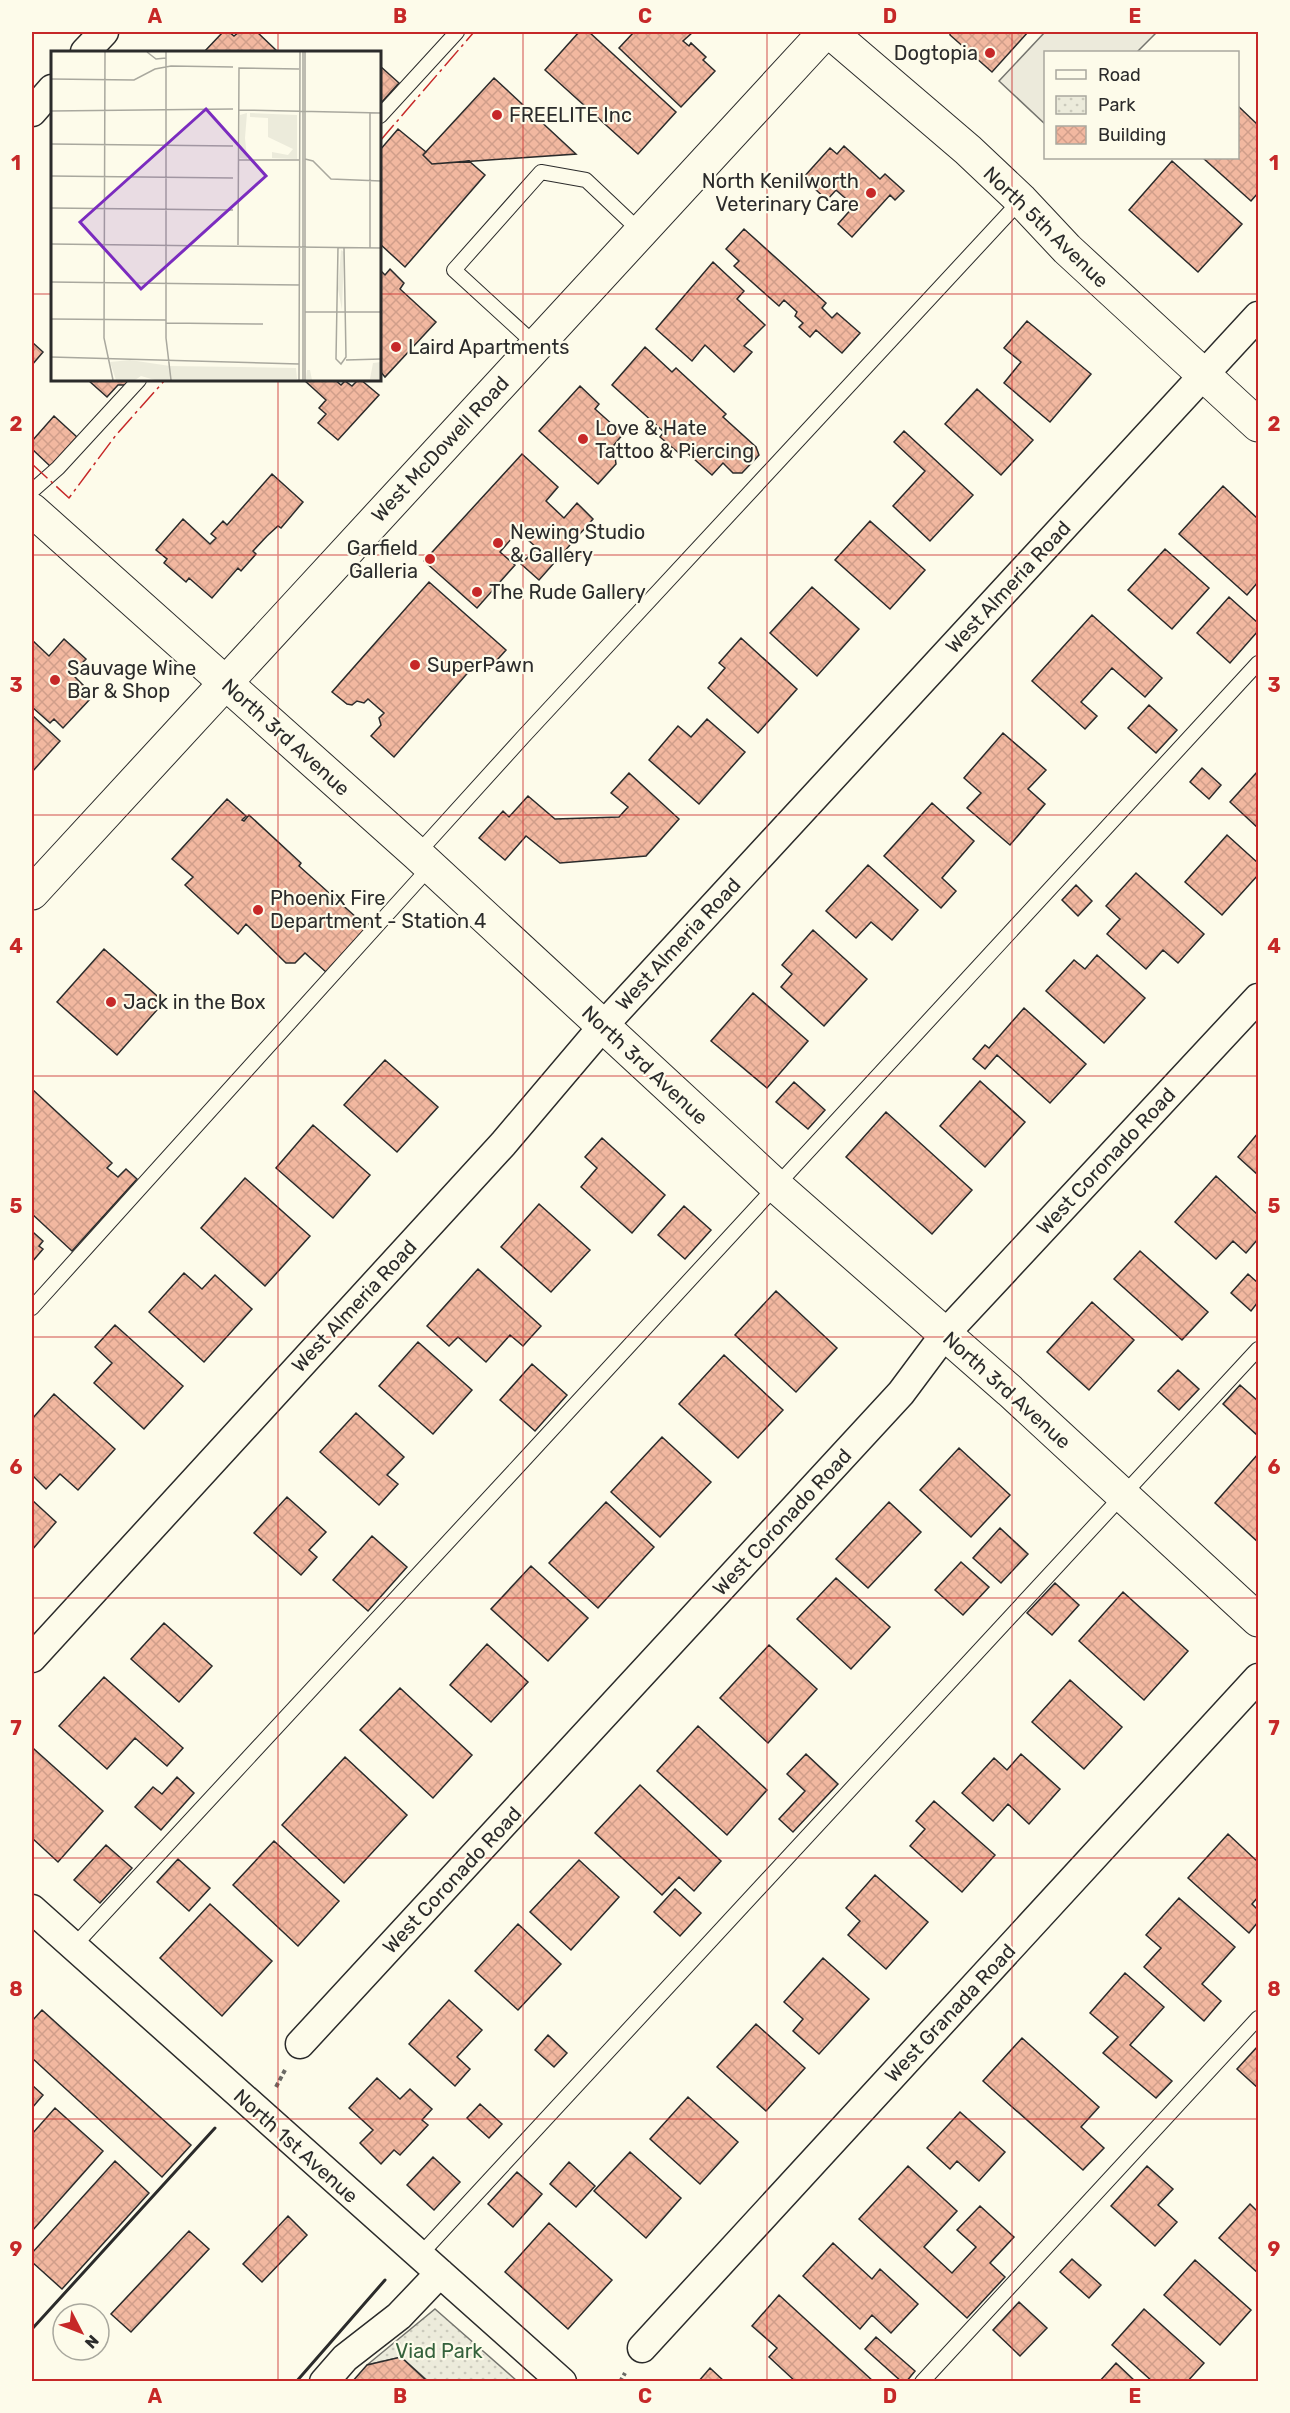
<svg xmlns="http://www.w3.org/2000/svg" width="1290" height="2413" font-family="Rubik,sans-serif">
<defs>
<pattern id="park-dots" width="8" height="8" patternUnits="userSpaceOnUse" patternTransform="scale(1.5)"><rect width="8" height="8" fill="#ecebdb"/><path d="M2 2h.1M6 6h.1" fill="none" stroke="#cbcabc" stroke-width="1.8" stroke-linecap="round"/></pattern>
<pattern id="building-cross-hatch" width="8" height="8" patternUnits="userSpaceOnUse" patternTransform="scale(1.5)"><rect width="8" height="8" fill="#f2b8a0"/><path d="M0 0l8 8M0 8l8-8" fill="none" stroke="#d09e8a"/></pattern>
</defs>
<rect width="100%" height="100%" fill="#fdfbea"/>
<!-- park -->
<path fill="url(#park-dots)" stroke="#74746e" stroke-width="1.5" d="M435,2309L517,2381H428L401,2357L367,2365Z"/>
<!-- parking -->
<path fill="#eceadb" stroke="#74746e" stroke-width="1.5" d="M1045,32H1157L1137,52H1046L1045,124L999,81Z"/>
<!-- building -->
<path fill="url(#building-cross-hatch)" stroke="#2b2b2b" stroke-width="1.5" d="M223,32H229L234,36L239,32H257L278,52H204Z
M579,32H589L676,112L638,154L545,70Z
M634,32H693L683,41L689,46L691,43L706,57L703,60L715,71L681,107L619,48Z
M950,32H1028L992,72L950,35Z
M380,66L399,83L380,104Z
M494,78L576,154L432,164L423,155Z
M1238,106L1258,125V193L1251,201L1203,158H1238Z
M398,129L426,152L423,155L432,164L469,161L485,175L405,267L380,244V150Z
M844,146L880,179L885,174L904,191L895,200L890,195L852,237L838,224L854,206L836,190L827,200L803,178L830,148L837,154Z
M1172,161L1242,224L1198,272L1129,210Z
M744,229L826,303L822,308L832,318L837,313L860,333L842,353L816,330L810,337L799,327L803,323L795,316L797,312L784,300L779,306L734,266L739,261L726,249Z
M713,262L744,291L737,299L765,325L744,346L752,352L734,372L705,345L692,361L656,329Z
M390,269L404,283L400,289L436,322L385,377L380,371V270L385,275Z
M1027,321L1091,374L1050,422L1004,383L1021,362L1004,348Z
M32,342L43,352L32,365Z
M645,347L672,372L676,368L726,414L723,417L756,447L759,455L742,473H733L723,463L712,475L684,450L680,454L660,437L664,432L612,385Z
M88,380H127V385H118L107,397Z
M304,380H335L341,385L345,381L352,386L358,380H361L379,395L338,440L318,423L326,414L319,408L326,400Z
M580,386L599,404L595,409L623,434L614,445L620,450L615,456L616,464L598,484L539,431Z
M977,389L1033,440L1001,475L945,424Z
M54,416L77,437L51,467L32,449V441Z
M904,431L973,495L930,541L893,506L925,471L894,442Z
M522,454L558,487L546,501L564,518L577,503L593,519L539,580L521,564L537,548L518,531L500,552L515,565L477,608L424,561Z
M272,474L303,502L281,528L278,526L267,536L253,551L256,554L241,571L238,568L212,598L189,578L186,582L164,563L167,559L156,550L183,519L210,544L216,538L211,534L223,521L227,525Z
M1223,486L1258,519V582L1247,595L1179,534Z
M870,521L925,570L890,609L835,560Z
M1165,549L1209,588L1172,629L1128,590Z
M429,582L506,650L489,669L479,660L394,757L371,736L381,725L379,718L384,713L368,699L364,703L357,701L352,705L347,704L332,692Z
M812,587L859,629L817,676L770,633Z
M1229,597L1258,623V631L1230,663L1197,633Z
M1092,615L1162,678L1145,697L1112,668L1081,702L1097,716L1085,729L1032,681Z
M741,638L797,689L758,733L708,688L725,668L719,663Z
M64,639L86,659L72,674L84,686L81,689L91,698L63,728L54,719L50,723L32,707V640L49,656Z
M1149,705L1177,730L1156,753L1128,728Z
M32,715L60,741L32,772Z
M707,719L745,752L699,804L649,760L678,726L691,737Z
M1003,733L1046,770L1028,789L1045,804L1010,845L967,808L981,793L964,778Z
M1202,768L1221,785L1209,799L1190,782Z
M1258,771V828L1230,802Z
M629,773L679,819L646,856L560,863L526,836L505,860L479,838L503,811L509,817L528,796L555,819L619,817L628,807L611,793Z
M227,799L246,816L242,820L244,821L249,815L301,863L299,866L367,927L326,972L305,953L295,963H286L246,924L238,934L185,885L193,877L172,859Z
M932,803L974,841L942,878L956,891L941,908L884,856Z
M1227,835L1258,863V875L1222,915L1185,882Z
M868,865L918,910L892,940L871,922L856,938L826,911Z
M1136,873L1204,934L1178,963L1163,950L1146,969L1107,934L1120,919L1106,906Z
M1076,885L1092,901L1078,916L1062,900Z
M813,930L867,979L824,1026L781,987L792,974L782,965Z
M104,949L164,1002L117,1055L57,1002Z
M1097,955L1145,998L1104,1043L1046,991L1074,960L1085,969Z
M753,993L808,1041L767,1088L711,1041Z
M1024,1008L1086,1064L1050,1103L997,1055L985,1069L973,1059L985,1045L989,1048Z
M385,1060L438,1107L397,1152L344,1105Z
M980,1081L1025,1122L985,1167L940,1126Z
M794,1082L825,1110L808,1129L776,1102Z
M32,1089L112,1163L107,1168L118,1177L126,1169L137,1179L72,1251L32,1214Z
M886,1112L972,1190L932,1234L846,1157Z
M313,1125L370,1175L333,1218L276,1168Z
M1258,1133V1175L1238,1157Z
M602,1138L665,1195L632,1233L581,1187L597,1168L585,1157Z
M1216,1176L1258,1215V1239L1246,1253L1233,1241L1216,1259L1175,1222Z
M245,1178L310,1236L265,1286L201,1228Z
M539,1204L590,1250L551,1292L501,1247Z
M684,1206L711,1230L685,1259L658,1235Z
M34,1233L43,1241L39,1246L43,1249L32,1262V1235Z
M1140,1251L1208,1312L1182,1340L1114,1279Z
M478,1269L541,1326L523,1346L510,1335L486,1362L458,1337L449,1346L427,1326Z
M184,1273L202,1289L215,1275L252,1309L204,1362L149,1312Z
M1248,1274L1258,1283V1302L1251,1311L1231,1293Z
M776,1291L837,1348L796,1392L735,1335Z
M1092,1302L1134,1340L1089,1390L1047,1352Z
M115,1325L183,1386L144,1429L94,1383L112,1363L95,1347Z
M418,1342L472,1390L433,1434L379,1386Z
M724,1355L783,1410L738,1458L679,1404Z
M532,1364L567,1395L535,1431L500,1400Z
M1178,1370L1199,1389L1179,1410L1158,1391Z
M1240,1385L1258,1401L1257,1435L1223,1404Z
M54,1394L115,1449L78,1490L60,1474L46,1489L32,1475V1419Z
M356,1413L404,1457L387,1475L398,1484L379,1505L320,1452Z
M662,1437L711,1482L660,1537L611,1492Z
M959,1448L1010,1495L971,1537L920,1490Z
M1258,1454V1542L1215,1503Z
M287,1497L326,1532L309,1550L317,1557L301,1575L254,1533Z
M32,1500L56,1522L32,1550Z
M606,1502L654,1547L598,1608L549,1563Z
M889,1502L921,1532L868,1588L836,1559Z
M1000,1528L1028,1554L1001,1583L973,1558Z
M372,1536L407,1567L368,1611L333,1580Z
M961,1562L989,1587L963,1615L935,1590Z
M531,1566L588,1618L548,1661L491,1609Z
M836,1578L890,1627L851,1669L797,1619Z
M1055,1583L1079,1605L1052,1635L1027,1613Z
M1123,1592L1188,1651L1144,1700L1079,1641Z
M164,1623L212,1666L179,1702L131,1659Z
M487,1644L528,1682L491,1722L450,1685Z
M769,1645L817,1689L768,1743L720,1698Z
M104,1677L183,1748L167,1766L135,1738L107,1769L59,1726Z
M1070,1680L1122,1727L1084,1769L1032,1722Z
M400,1688L472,1755L433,1798L360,1730Z
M698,1726L767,1790L727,1835L657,1771Z
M34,1749L103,1811L58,1862L32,1838V1751Z
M806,1754L838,1784L793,1832L779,1819L805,1791L787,1774Z
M1021,1754L1060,1789L1029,1824L1008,1804L993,1821L962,1793L994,1758L1007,1770Z
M345,1757L407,1815L344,1883L282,1825Z
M177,1777L194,1793L161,1830L135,1807L153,1787L162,1794Z
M640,1785L721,1861L694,1891L679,1877L662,1895L595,1833Z
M934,1801L995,1855L962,1892L910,1846L925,1829L916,1821Z
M1228,1834L1258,1862V1897L1252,1904L1258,1910V1922L1249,1933L1188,1878Z
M274,1841L339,1901L298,1946L233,1885Z
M106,1845L132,1868L100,1903L74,1880Z
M178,1859L210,1888L189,1911L157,1882Z
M579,1860L619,1897L571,1950L530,1912Z
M875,1875L928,1922L886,1969L848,1935L860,1921L846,1908Z
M675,1889L701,1913L680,1936L654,1912Z
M1179,1898L1235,1947L1202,1984L1221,2001L1204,2021L1144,1967L1161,1948L1146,1935Z
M210,1904L272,1961L222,2016L160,1958Z
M518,1924L561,1964L518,2010L475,1971Z
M823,1958L869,1999L819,2054L793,2031L803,2019L784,2002Z
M1125,1973L1164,2007L1130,2045L1172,2081L1156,2098L1103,2053L1118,2037L1090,2013Z
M449,2000L482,2030L457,2057L470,2069L455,2086L409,2044Z
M42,2010L191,2145L162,2177L32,2058V2021Z
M756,2024L805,2068L766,2111L717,2067Z
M548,2035L567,2053L554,2067L535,2050Z
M1022,2038L1099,2107L1081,2127L1104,2148L1083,2170L983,2081Z
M1258,2046V2088L1237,2069Z
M377,2078L400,2099L410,2089L432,2109L422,2120L428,2125L400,2155L394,2150L381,2164L360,2143L373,2130L349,2108Z
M32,2085L43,2095L32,2108Z
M688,2097L738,2142L700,2184L650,2139Z
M480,2104L502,2124L489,2138L467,2118Z
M55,2108L103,2151L32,2231V2134Z
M960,2112L1005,2152L979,2181L957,2161L950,2169L927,2148Z
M630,2152L681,2198L646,2238L594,2191Z
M433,2157L460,2182L434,2210L407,2185Z
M115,2161L149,2193L62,2289L32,2262V2253Z
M569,2162L595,2186L576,2207L550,2184Z
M908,2166L957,2211L924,2247L952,2273L976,2247L957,2230L980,2206L1014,2237L990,2263L1005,2277L967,2318L859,2219Z
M1147,2166L1173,2189L1158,2205L1177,2222L1155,2246L1111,2206Z
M517,2172L542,2194L513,2227L488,2204Z
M1250,2204L1258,2212V2273L1219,2238Z
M288,2216L307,2235L262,2282L243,2264Z
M549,2223L612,2280L568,2329L505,2272Z
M189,2231L209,2249L131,2332L111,2314Z
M833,2243L872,2279L880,2269L918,2304L891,2333L872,2315L860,2329L803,2276Z
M1072,2259L1101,2285L1089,2298L1060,2272Z
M1195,2260L1251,2310L1220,2345L1164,2295Z
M779,2295L874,2382H796L769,2357L777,2348L752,2326Z
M1019,2302L1047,2328L1020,2356L993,2330Z
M1144,2309L1204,2363L1187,2382H1153L1112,2345Z
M876,2337L915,2371L906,2382H902L865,2349Z
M401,2357L428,2382H352L367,2365Z
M1116,2363L1136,2382H1099Z
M710,2368L725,2382H698Z"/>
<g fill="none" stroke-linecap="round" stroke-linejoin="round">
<defs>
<path id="service" d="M380,116L457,32
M536,345L454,270L541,172L586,180L641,232
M32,491L58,468L139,380
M417,854L523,737L1021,200
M32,1308L430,867
M73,1947C470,1521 863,1090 1258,663
M419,2256L1258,1349
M922,2382L1258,2018"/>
<path id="minor" d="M85,52L104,32
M32,112L52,89
M32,1658L503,1144L603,1026L1258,316
M32,1909L562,2382
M300,2044L901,1393L945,1334L1258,998
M642,2348L1258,1678
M324,2382L345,2358L399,2316L440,2273"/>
<path id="tertiary" d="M830,32L968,150L1021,200L1067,249L1258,425
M32,510L417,854L775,1185L1010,1391L1258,1620"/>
<path id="primary" d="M32,893L825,32"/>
</defs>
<!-- service casing -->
<use href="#service" stroke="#2b2b2b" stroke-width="16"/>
<!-- minor casing -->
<use href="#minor" stroke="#2b2b2b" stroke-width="31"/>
<!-- tertiary casing -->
<use href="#tertiary" stroke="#2b2b2b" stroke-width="35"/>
<!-- primary casing -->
<use href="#primary" stroke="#2b2b2b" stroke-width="35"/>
<!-- path -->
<path stroke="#6a6964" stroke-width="4" stroke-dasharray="4.5 3" stroke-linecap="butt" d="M276,2087L285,2070
M620,2382L625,2373"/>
<!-- service -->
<use href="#service" stroke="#fdfbea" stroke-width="14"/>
<!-- minor -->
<use href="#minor" stroke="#fdfbea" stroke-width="28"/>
<!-- tertiary -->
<use href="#tertiary" stroke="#fdfbea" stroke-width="33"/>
<!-- primary -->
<use href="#primary" stroke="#fdfbea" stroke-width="33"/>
<!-- wall -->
<path stroke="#2b2b2b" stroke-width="3" d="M32,2329L215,2128
M296,2382L385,2280"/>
<!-- power -->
<path stroke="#c62828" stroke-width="1.5" stroke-dasharray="21 4.5 3 4.5" stroke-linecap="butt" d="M380,141L474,32
M32,464L69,498L116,435L165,380"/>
</g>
<!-- grid -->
<path fill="none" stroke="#c62828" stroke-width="1.5" stroke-opacity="0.55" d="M278,32V52M523,32V2382M767,32V2382M1012,32V2382M32,294H52M380,294H1258M278,380V2382M32,555H1258M32,815H1258M32,1076H1258M32,1337H1258M32,1598H1258M32,1858H1258M32,2119H1258"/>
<!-- markers -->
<g fill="#c62828" stroke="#fdfbea" stroke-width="2">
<circle cx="990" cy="53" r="6"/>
<circle cx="497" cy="115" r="6"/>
<circle cx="871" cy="193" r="6"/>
<circle cx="396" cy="347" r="6"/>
<circle cx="583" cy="439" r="6"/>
<circle cx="498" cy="543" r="6"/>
<circle cx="430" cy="559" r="6"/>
<circle cx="477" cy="592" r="6"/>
<circle cx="415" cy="665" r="6"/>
<circle cx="55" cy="680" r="6"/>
<circle cx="258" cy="910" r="6"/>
<circle cx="111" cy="1002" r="6"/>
</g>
<g text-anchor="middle" stroke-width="4.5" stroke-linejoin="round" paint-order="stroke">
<!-- poi labels -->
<g font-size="20" fill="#2b2b2b" stroke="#fdfbea" text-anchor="start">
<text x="978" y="60" text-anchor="end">Dogtopia</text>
<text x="509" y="122">FREELITE Inc</text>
<text x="859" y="188" text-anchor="end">North Kenilworth<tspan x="859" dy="23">Veterinary Care</tspan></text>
<text x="408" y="354">Laird Apartments</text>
<text x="595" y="435">Love &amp; Hate<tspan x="595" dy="23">Tattoo &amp; Piercing</tspan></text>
<text x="510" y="539">Newing Studio<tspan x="510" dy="23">&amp; Gallery</tspan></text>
<text x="418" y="555" text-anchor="end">Garfield<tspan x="418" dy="23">Galleria</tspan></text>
<text x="489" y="599">The Rude Gallery</text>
<text x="427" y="672">SuperPawn</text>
<text x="67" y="675">Sauvage Wine<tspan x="67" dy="23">Bar &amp; Shop</tspan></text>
<text x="270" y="905">Phoenix Fire<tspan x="270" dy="23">Department - Station 4</tspan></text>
<text x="123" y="1009">Jack in the Box</text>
</g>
<!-- street labels -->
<g font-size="20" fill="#2b2b2b" stroke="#fdfbea">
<text transform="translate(1046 227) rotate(44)" y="7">North 5th Avenue</text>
<text transform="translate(440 449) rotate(-47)" y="7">West McDowell Road</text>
<text transform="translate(1008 587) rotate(-47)" y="7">West Almeria Road</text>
<text transform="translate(286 737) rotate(42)" y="7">North 3rd Avenue</text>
<text transform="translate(678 944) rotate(-47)" y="7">West Almeria Road</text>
<text transform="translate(645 1065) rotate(43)" y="7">North 3rd Avenue</text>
<text transform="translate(1106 1161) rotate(-47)" y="7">West Coronado Road</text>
<text transform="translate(354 1306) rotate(-47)" y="7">West Almeria Road</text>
<text transform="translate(1007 1390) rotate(42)" y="7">North 3rd Avenue</text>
<text transform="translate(782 1522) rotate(-47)" y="7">West Coronado Road</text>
<text transform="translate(452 1880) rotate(-47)" y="7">West Coronado Road</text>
<text transform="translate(950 2013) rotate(-47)" y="7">West Granada Road</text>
<text transform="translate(296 2146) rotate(42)" y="7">North 1st Avenue</text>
</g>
<!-- park labels -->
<g font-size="20" fill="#34623c" stroke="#fdfbea">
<text x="439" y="2358">Viad Park</text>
</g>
</g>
<!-- overview -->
<g transform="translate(51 51)">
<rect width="330" height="330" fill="#fdfbea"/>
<path d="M196,62L194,87L196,108L189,107V64ZM199,62L246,64V108L221,107V101L237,104L242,98L217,86V67L199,66ZM290,199L293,201L291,259L287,238ZM79,309L119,315L245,317L246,328H255L256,319H259L261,329H104L90,325L84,329H65L59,311ZM330,311V329H294L319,328L322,312Z" fill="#ecebdb"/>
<path fill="none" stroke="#a9a89e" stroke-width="1.5" d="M54,1L53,287L62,329M96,1L105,8L115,7M115,1V287L120,329M252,1V329M254,1V329M0,28L83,29L104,18L120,15L182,16M188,59L330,62M0,60L182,58M0,93L182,95M254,108L262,110L280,128L330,130M187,109H248M0,125L182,127M0,157L182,159M0,193L330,197M187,194L188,17L248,18M287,196L285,308L290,313L295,306L293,196M319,197V62M0,231L249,234M254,261H330M0,268L115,269M115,272L212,273M0,306L248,313M295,309L330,308M248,329L249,1"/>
<path fill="#7b2cbf" fill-opacity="0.15" stroke="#7b2cbf" stroke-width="3" d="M155,58L215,125L90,238L29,171Z"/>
<rect width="330" height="330" fill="none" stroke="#2b2b2b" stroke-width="3"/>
</g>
<!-- border -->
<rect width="1290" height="2413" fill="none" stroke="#fdfbea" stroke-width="66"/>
<!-- legend -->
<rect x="1044" y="51" width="195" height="108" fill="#fdfbea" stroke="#a9a89e" stroke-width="1.5"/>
<rect x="1056" y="70" width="30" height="9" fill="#fdfbea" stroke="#a9a89e" stroke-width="1.5"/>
<text x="1098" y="81" font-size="18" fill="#2b2b2b">Road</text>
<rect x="1056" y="96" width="30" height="18" fill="url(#park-dots)" stroke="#a9a89e" stroke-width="1.5"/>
<text x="1098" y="111" font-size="18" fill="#2b2b2b">Park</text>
<rect x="1056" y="126" width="30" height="18" fill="url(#building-cross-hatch)" stroke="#a9a89e" stroke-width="1.5"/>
<text x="1098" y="141" font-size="18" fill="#2b2b2b">Building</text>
<!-- north arrow -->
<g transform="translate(81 2332) rotate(132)"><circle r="28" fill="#fdfbea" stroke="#a9a89e" stroke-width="1.5"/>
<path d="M0-4.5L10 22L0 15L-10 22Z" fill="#c62828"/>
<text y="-9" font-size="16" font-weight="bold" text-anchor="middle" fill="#2b2b2b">N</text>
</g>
<rect x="33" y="33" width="1224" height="2347" fill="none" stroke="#c62828" stroke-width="2"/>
<g font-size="20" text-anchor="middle" font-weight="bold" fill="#c62828">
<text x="155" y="23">A</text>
<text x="400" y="23">B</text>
<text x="645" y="23">C</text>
<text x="890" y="23">D</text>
<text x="1135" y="23">E</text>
<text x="16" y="170">1</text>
<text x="1274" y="170">1</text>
<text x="16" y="431">2</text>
<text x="1274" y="431">2</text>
<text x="16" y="692">3</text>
<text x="1274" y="692">3</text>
<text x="16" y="953">4</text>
<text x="1274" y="953">4</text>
<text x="16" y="1213">5</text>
<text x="1274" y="1213">5</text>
<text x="16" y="1474">6</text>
<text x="1274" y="1474">6</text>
<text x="16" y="1735">7</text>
<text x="1274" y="1735">7</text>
<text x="16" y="1996">8</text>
<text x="1274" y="1996">8</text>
<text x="16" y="2256">9</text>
<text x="1274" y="2256">9</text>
<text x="155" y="2403">A</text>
<text x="400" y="2403">B</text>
<text x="645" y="2403">C</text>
<text x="890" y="2403">D</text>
<text x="1135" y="2403">E</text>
</g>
</svg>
